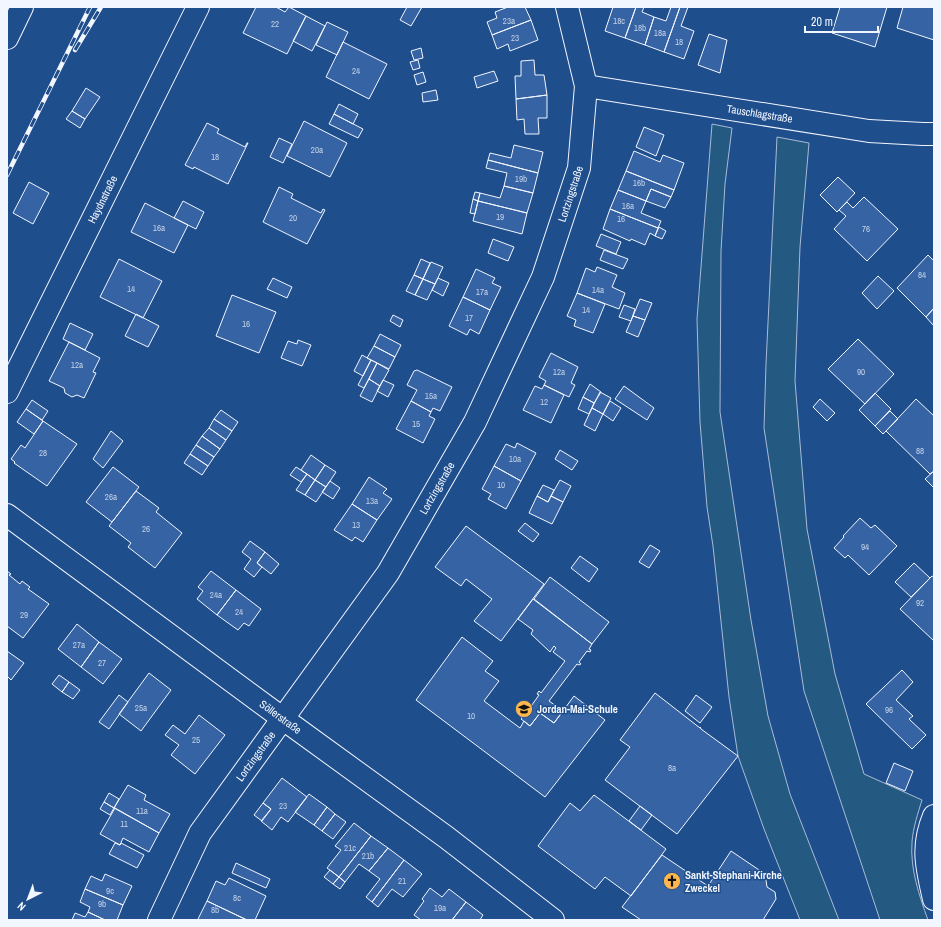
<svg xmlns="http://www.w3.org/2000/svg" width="941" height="927" font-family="'Archivo Narrow',sans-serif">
<rect width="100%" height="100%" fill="#1f4e8c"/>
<!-- green -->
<path fill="#245a82" stroke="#a8bbd7" d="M712,124L732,128L725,184L721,251L720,412L751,620L768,716L790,794L839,920H800L764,829L738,756L729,697L713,546L707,507L700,422L697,319Z
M777,137L809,143L800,247L795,381L807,529L835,674L864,774L922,800C918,813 913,828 912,842C910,869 919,895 928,920H880L804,691L764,428L766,364Z"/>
<!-- building -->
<path fill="#3563a3" stroke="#f2f6ff" d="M256,7H276L285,12L289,7L306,16L287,54L243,33Z
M407,7H422L411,26L400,20Z
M508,7H525L531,20L492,35L487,22L497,18L495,12Z
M613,7H636L625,38L605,31Z
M636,7H644L642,12L654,17L645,45L625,38Z
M671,7H680L664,52L645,45L654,17L666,21Z
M680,7H688L681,26L694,31L684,59L664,52Z
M840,7H887L875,47L832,33Z
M903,7H934V40L897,28Z
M306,16L325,26L312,51L293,41Z
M531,20L538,40L510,51L508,44L497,49L492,35Z
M327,22L348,32L337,55L316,45Z
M709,34L727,40L720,73L698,65Z
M343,42L387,64L369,99L326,77Z
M421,48L423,58L414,60L411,51Z
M418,60L420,68L413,70L410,62Z
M534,60L535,75H544L547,95L516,99L515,76H521V61Z
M494,71L498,81L477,88L474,77Z
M423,72L426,82L417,85L414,75Z
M86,88L100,97L85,119L72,111Z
M436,90L438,100L423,102L422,93Z
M547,95V118H538L539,134H525L524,119L517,120L516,99Z
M339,104L358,114L353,124L334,114Z
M72,111L85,119L80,128L66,119Z
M334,114L363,129L358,138L329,124Z
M304,121L347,143L330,177L287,156Z
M207,123L219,129L217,133L245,147L247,143H248L228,184L194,167L193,169L185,165Z
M644,127L664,135L656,156L636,147Z
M279,138L292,144L283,163L270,157Z
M514,145L543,152L538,173L488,160L490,153L511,158Z
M634,151L660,162L663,155L684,163L674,190L626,171Z
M488,160L538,173L533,193L504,186L507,173L486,168Z
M626,171L674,190L671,197L651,189L646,201L618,190Z
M838,177L855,193L837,212L820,195Z
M29,182L49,193L33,224L13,213Z
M504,186L533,193L527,213L478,201L480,193L500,198Z
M279,187L293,194L291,198L321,213L323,209L325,210L307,244L263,222Z
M651,189L671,197L665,208L646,201Z
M618,190L646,201L641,213L661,221L658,228L610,209Z
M475,192L480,193L478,201L473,199Z
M864,197L898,229L867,261L834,229L846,216L839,210L847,202L853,208Z
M473,199L478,201L475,214L470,213Z
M183,201L204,212L196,229L174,218Z
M478,201L527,213L522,234L473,221Z
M145,203L188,225L174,253L131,232Z
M610,209L658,228L655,236L650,233L645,245L631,239L630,241L603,229Z
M659,227L666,231L662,239L655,236Z
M601,234L621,242L616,254L596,246Z
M493,239L514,247L508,261L488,253Z
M604,250L628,259L623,269L600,260Z
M928,255L934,261V308L926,317L897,288Z
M119,259L162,281L143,318L100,297Z
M421,259L430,263L423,279L414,275Z
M431,262L443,267L435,284L423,279Z
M597,267L617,275L612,287L625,293L619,309L577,293L586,268L595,272Z
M476,269L495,278L492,283L501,287L490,310L463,297Z
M414,275L423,279L415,295L406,291Z
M878,276L894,291L877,309L862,293Z
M273,278L292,287L287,298L267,289Z
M438,278L449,283L443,296L432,290Z
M423,279L435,284L427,300L415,295Z
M577,293L605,304L593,333L574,326L576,320L567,316Z
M232,295L276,312L259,353L216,336Z
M463,297L490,310L479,334L470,329L467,335L449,326Z
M640,299L652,303L645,320L633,316Z
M624,305L635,309L631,321L619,317Z
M934,308V324L933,325L926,317Z
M136,314L159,326L148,347L125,336Z
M393,315L403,320L400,327L390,321Z
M633,316L645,320L638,337L626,332Z
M70,323L93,334L85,350L63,339Z
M380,334L401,345L395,357L374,346Z
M858,339L894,374L865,404L828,369Z
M298,340L311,345L302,366L281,358L288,341L297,344Z
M69,342L100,358L93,372L96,373L84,398L77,395L72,397L65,393L64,388L49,381Z
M374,346L395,357L389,369L367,358Z
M551,353L578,367L571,383L575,385L569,397L544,385L546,381L539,377Z
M362,355L371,360L363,376L354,371Z
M371,360L377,363L364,388L358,385Z
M377,363L389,370L380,386L369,379Z
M417,370L452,387L440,411L433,408L431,412L411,401L417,390L407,385L414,371Z
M369,379L380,386L372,402L360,396Z
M383,380L394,385L388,397L377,391Z
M590,384L601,392L594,403L583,397Z
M544,385L564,395L551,423L523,410L535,386L542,389Z
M624,386L654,408L647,420L615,399Z
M600,392L611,398L603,414L592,408Z
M875,393L891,409L875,426L859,410Z
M583,397L594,403L589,414L578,409Z
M820,399L835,413L827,421L813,407Z
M916,399L934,416V471L930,474L886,431Z
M32,400L48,411L42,420L26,409Z
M411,401L431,412L429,416L435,419L423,443L396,429Z
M610,401L621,408L613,421L603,414Z
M592,408L603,414L595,431L584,425Z
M26,409L43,421L34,434L17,422Z
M221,410L238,422L232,431L214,419Z
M890,411L898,419L883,434L875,426Z
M214,419L232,431L226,440L209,428Z
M43,421L77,444L47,486L14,463L15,462L11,459L21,445L25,448Z
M209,428L226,440L220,449L202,436Z
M111,431L123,441L103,468L93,459Z
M202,436L220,449L214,457L196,445Z
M517,443L536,453L521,481L494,466L506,444L515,448Z
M196,445L214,457L208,466L190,454Z
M560,450L578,461L572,470L555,459Z
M190,454L208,466L202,475L184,463Z
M311,455L325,465L315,480L301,470Z
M325,465L336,472L326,487L315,480Z
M494,466L521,481L506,509L488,499L491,494L482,489Z
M113,467L139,487L112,522L86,502Z
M296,467L307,474L301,482L290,475Z
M934,471V487H933L925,479Z
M307,474L315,480L305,495L296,490Z
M369,477L387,489L383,493L392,499L377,520L352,504Z
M315,480L326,487L316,502L305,495Z
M560,480L571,486L563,502L551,496Z
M330,481L340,488L333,499L322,492Z
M543,485L554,490L548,502L537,496Z
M136,491L159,508L156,512L182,533L155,568L128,547L131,543L109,526Z
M537,496L548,502L551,496L563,502L552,524L529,513Z
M352,504L377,520L363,542L355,537L352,541L334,530Z
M860,518L871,528L875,525L897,546L869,575L848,555L845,558L834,548L844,537L843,536Z
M525,523L539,534L533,542L518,531Z
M466,526L544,584L501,641L474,621L492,599L466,579L461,586L435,567Z
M250,541L265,552L257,563L262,567L254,577L244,569L251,559L242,552Z
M650,545L660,551L649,568L639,562Z
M265,552L279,564L271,574L257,563Z
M580,556L598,569L589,582L571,568Z
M914,563L930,578L911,597L895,582Z
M7,571L11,574L9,575L20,584L22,581L30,587L28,589L49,604L23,638L7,626Z
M211,571L236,590L217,615L197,599L203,591L198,587Z
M932,576L934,577V641L900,609Z
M550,577L609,622L592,644L534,599Z
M236,590L261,609L249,626L244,623L238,630L217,615Z
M533,599L592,644L589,649L591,650L590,652L587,651L579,662L581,664L579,665L577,664L549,701L563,711L554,723L540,713L530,726L521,719L522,718L520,716L521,714L524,716L539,695L537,694L539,691L541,693L565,661L553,652L556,648L554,646L550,652L531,634L533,630L518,619Z
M77,624L99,642L81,667L58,649Z
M462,637L493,661L485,671L499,681L484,701L520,728L524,721L530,726L540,713L554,723L574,696L605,720L545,797L416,700Z
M99,642L122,659L103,684L81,667Z
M7,651L24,663L11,680L7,676Z
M902,670L913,682L896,700L913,716L909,719L926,735L912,749L866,704Z
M149,673L171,690L141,731L119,714Z
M59,675L69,682L62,692L52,684Z
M69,682L80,690L73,699L62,692Z
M655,693L700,728V727L701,729L738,756L677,834L605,780L630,747L620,740Z
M119,695L128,702L109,729L99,722Z
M696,695L712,707L700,723L685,711Z
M199,715L225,735L195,774L171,755L179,745L165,735L173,725L185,734Z
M894,763L913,771L905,791L886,783Z
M282,778L307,797L288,822L281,817L272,830L261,821L271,809L263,803Z
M128,785L146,795L144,800L170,814L159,833L114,808Z
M109,793L119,799L114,808L104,802Z
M309,794L327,807L314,825L295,812Z
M594,795L666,849L631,896L605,877L595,889L538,846L570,803L580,811Z
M104,802L114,808L110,815L100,809Z
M263,803L271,809L262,821L254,815Z
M640,806L652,815L641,830L629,821Z
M327,807L335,814L322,831L314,825Z
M115,808L159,833L149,852L123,838L120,845L100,834Z
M335,814L346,822L333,839L322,831Z
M354,823L371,836L339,877L327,868L341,850L335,846Z
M371,836L388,848L369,871L359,864L345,882L339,877Z
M115,843L120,845L121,843L144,855L137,868L109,854Z
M388,848L404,860L372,902L366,897L380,879L369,871Z
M731,851L765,874L767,887L775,892L776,899L763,920H641L622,907L662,855L708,886Z
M404,860L422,874L403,897L392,889L378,907L372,902Z
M236,863L270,879L266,888L232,873Z
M330,870L339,877L333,884L324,877Z
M105,874L132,886L123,905L85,889L91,876L102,881Z
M339,877L345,882L340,889L333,884Z
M229,878L266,896L255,920H247L207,901L216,881L225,885Z
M430,888L442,897L449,889L466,902L452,920H421L414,915L424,901L422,899Z
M85,889L123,905L117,920H105L88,912L90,907L80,902Z
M207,901L247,920H199L198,919Z
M466,902L483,915L480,920H452Z
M88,912L105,920H72L75,913L85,917Z"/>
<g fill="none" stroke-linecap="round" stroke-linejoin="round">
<defs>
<g id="street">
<path id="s1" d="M586,86L869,131L923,134H934"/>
<path id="s2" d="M7,392L198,7"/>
<path id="s3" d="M7,515L282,718L446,837L553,920"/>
<path d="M934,816C921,847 927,868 934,899"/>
<path id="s4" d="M159,920L200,833L388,573L475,422L543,277L579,168L586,86L567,7"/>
</g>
<path id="secondary" d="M7,38L22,7"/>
</defs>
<!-- street casing -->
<use href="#street" stroke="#f2f6ff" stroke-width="24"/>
<!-- secondary casing -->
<use href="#secondary" stroke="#f2f6ff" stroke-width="24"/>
<!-- street -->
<use href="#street" stroke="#1f4e8c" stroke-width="22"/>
<!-- secondary -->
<use href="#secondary" stroke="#1f4e8c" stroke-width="22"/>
<defs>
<path id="rail" d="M75,50L101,7
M7,175L90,7"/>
</defs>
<!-- rail casing -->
<use href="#rail" stroke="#f2f6ff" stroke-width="4.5"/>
<!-- rail -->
<use href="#rail" stroke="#1f4e8c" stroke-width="3" stroke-dasharray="9" stroke-linecap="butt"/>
</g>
<!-- icons -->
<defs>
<symbol id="school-disc" viewBox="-11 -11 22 22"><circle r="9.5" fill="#ffb74d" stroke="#1f4e8c"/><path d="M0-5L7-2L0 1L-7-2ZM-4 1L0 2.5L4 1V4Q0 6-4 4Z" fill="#111"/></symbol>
<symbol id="church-disc" viewBox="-11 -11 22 22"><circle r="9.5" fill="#ffb74d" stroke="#1f4e8c"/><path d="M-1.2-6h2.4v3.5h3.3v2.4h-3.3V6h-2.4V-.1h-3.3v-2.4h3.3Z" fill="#111"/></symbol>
</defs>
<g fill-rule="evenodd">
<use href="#school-disc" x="514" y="699" width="20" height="20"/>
<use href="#church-disc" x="662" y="871" width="20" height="20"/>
</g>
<g text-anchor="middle" stroke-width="3" stroke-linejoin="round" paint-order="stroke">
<!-- number labels -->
<g font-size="9" fill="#c3d1e8">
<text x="509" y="24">23a</text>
<text x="619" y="24">18c</text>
<text x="275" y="27">22</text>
<text x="640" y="31">18b</text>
<text x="660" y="36">18a</text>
<text x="515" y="41">23</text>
<text x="679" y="45">18</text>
<text x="356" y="74">24</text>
<text x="317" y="153">20a</text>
<text x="215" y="160">18</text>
<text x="521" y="182">19b</text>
<text x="639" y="186">16b</text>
<text x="628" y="209">16a</text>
<text x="500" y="220">19</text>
<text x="293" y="221">20</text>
<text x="621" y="222">16</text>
<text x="159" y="231">16a</text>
<text x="866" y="232">76</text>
<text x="922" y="278">84</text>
<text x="131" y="292">14</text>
<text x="598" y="293">14a</text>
<text x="482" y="295">17a</text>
<text x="586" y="313">14</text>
<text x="469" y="321">17</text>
<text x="246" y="327">16</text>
<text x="77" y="368">12a</text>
<text x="559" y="375">12a</text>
<text x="861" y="375">90</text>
<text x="431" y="399">15a</text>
<text x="544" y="405">12</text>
<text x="416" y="427">15</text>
<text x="920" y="454">88</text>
<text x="43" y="456">28</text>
<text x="515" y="462">10a</text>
<text x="501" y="488">10</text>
<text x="111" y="500">26a</text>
<text x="372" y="504">13a</text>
<text x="356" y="528">13</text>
<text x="146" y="532">26</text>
<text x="865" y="550">94</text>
<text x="216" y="598">24a</text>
<text x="920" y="606">92</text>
<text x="239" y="615">24</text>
<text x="24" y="618">29</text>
<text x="79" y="648">27a</text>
<text x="102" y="666">27</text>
<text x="141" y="711">25a</text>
<text x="889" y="713">96</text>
<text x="471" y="719">10</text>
<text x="196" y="743">25</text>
<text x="672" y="771">8a</text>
<text x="283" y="809">23</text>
<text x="142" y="814">11a</text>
<text x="124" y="827">11</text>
<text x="350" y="851">21c</text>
<text x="368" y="859">21b</text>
<text x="402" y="884">21</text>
<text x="110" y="894">9c</text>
<text x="237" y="901">8c</text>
<text x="102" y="907">9b</text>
<text x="440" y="911">19a</text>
<text x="215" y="913">8b</text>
</g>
<!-- street labels -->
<g font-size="11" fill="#f2f6ff" stroke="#1f4e8c">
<text dy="4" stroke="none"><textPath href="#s1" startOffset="176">Tauschlagstraße</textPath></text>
<text dy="4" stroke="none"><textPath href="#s4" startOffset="839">Lortzingstraße</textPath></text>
<text dy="4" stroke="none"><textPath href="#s2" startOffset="215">Haydnstraße</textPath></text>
<text dy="4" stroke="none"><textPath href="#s4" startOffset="515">Lortzingstraße</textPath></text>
<text dy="4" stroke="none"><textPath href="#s3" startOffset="340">Söllerstraße</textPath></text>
<text dy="4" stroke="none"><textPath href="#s4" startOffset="191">Lortzingstraße</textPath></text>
</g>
<!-- poi labels -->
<g font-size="11" font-weight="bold" fill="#f2f6ff" stroke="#1f4e8c" text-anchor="start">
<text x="537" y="713">Jordan-Mai-Schule</text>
<text x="685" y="879">Sankt-Stephani-Kirche<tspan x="685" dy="13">Zweckel</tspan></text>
</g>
</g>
<!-- border -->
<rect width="941" height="927" fill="none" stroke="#f2f6ff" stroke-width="16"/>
<!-- north arrow -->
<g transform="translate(28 899) rotate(222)" stroke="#1f4e8c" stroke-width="3" paint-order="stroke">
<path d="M0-3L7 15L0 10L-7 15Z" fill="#f2f6ff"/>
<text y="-6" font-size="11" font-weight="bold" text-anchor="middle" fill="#f2f6ff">N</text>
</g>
<!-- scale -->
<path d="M805 26v6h73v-6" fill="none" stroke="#f2f6ff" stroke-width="2"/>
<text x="811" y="26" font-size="12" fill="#f2f6ff" stroke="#1f4e8c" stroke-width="3" paint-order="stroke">20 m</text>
</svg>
